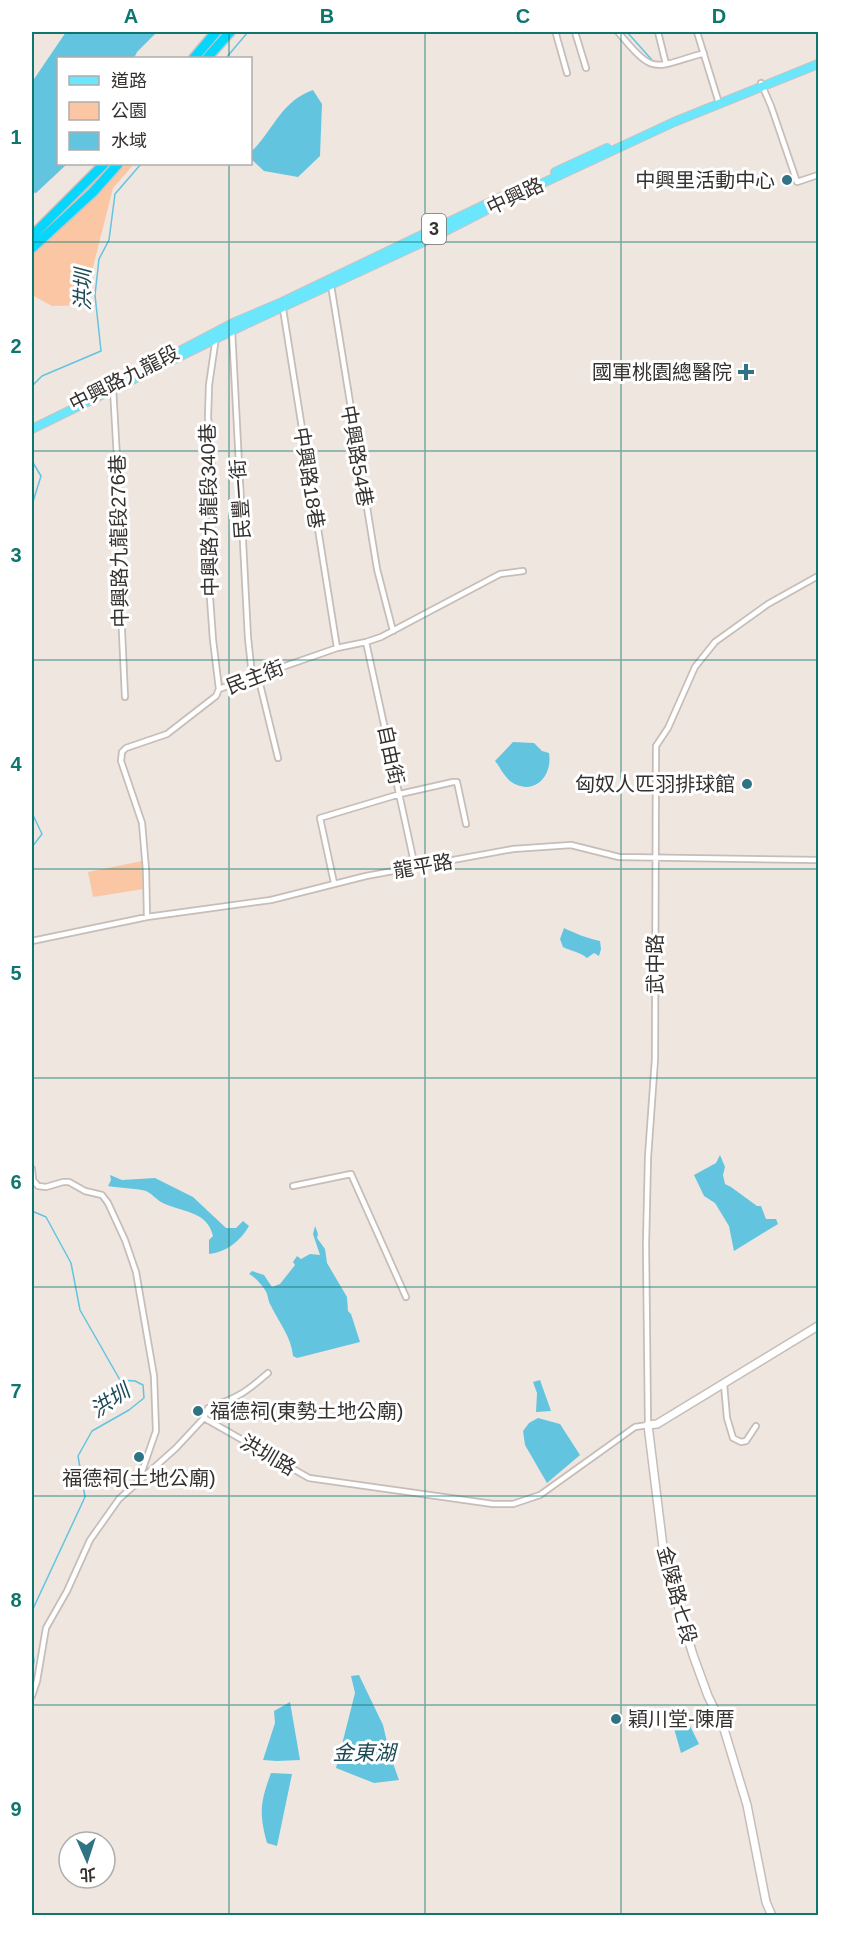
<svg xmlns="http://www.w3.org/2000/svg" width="850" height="1947" font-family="Arial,'Noto Sans TC',sans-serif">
<rect width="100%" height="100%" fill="#f0e6e0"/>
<!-- green -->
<path fill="#fac6a4" d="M126,164H134L113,188L92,271L89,305L52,306L32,295V256L99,192Z
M142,861L144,889L93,897L88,872Z"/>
<!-- water -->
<path fill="#62c4df" d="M66,32H157L137,52L134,58H58V164H67L36,193L32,192V82Z
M313,90L322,104L320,156L298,177L264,171L251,159V152C274,130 280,102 313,90Z
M513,742L534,743L542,751L549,753C553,778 532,797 510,781C504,776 500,767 495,761Z
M564,928C574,933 589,939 600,941L601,949L599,956L594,953L587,958C580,952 571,951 563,947L560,939Z
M720,1155L725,1167L723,1175L725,1184L731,1187L757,1206H761L766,1219H776L778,1224L734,1251L729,1226L715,1203L704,1196L694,1175L716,1163Z
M110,1175L122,1180L155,1178L193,1197L226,1228H236L243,1221L249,1226C240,1242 226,1252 209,1254V1240L213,1236C207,1210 182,1213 161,1202C156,1199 151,1193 146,1191C135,1188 120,1188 108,1186L111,1180Z
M315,1226L318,1234L317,1238L325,1249L327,1263L347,1297L348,1311L351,1314L360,1342L297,1358L293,1356C291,1336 278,1321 270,1304C268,1300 268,1294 265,1290C262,1285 254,1276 249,1274L252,1271L264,1275L272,1287L280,1284L295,1265L293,1262L297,1256L301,1259L310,1254L320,1255L313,1234Z
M540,1380L551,1411L536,1412L537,1393L533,1382Z
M538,1418L560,1424L580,1455L547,1483L525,1445L523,1431L529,1423Z
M359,1675L383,1725L390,1755L399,1780L374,1783L336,1768L355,1693L351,1676Z
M290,1702L300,1760L277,1761L263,1760L275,1723L274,1711Z
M686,1718L699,1744L681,1753L673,1725Z
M271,1773L292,1774L277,1846L267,1843C259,1813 260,1803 271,1773Z"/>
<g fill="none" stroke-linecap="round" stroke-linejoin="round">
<!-- stream -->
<path stroke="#62c4df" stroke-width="1.5" d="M627,32L652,60
M226,58L248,32
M32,386L42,376L101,351L95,295L99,259L109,240L115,194L141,164
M32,461L41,476L32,505
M32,813L42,834L32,847
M32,1211L46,1217L71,1263L80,1310L120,1380L135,1381L143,1385L144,1398L129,1410L92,1431L78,1456L85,1497L32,1611
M32,1646L34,1661L32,1674"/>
<defs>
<path id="street" d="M575,32L586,68
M618,32C655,76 652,68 704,53
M658,32L666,64
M697,32L718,100
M556,34L567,73
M761,83L771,106L797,182L818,175
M331,285L377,569L393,631
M283,309L337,648
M232,330L248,638L251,666L255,677
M216,337L209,385L208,417L213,482L210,598L213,640L219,689
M113,388L121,528L120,589L125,697
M366,642L415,867
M258,676L278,758
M334,883L320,818L400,794L453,782H457L466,824
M147,917L146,870L142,823L121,761L122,752L126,748L167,734L216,696L219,689L337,648L366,642L381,637L500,574L523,571
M32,941L147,917L271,900L366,876L513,849L571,845L619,857L818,860
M32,1169L33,1180L38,1186L46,1187L63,1182H69L85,1191L102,1195L108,1203L125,1240L136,1272L154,1376L156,1431L140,1477
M293,1186L351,1174L406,1297
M724,1384L727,1418L733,1438L741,1442L746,1441L756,1426
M204,1418L208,1408C237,1398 245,1393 268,1373
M32,1696L37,1681L46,1628L67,1591L90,1540L119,1499L176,1448L204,1418L309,1478L493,1504H513L540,1495L635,1427L648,1425L646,1245L648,1157L655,1059L656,746L668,728L695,667L715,642L768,604L818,576"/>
<path id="secondary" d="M772,1916L766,1902L747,1805L724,1729L708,1696L693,1655L665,1563L648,1425L657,1424L818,1326"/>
<path id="primary" d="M555,172L607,148
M155,364L235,322L282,302L528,184
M32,429L246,324L432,238L504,201L674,122L818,64"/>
<path id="highway" d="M194,58L216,32
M207,58L230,32
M32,236L104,164
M32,248L93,192L118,164"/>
</defs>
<!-- street casing -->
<use href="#street" stroke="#c6bdb8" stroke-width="8"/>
<!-- secondary casing -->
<use href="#secondary" stroke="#c6bdb8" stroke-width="10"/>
<!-- primary casing -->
<use href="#primary" stroke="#c6c5c5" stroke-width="10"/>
<!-- highway casing -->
<use href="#highway" stroke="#c6c5c5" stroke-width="12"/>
<!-- street -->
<use href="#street" stroke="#fff" stroke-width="4.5"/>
<!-- secondary -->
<use href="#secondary" stroke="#fff" stroke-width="7"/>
<!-- primary -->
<use href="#primary" stroke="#6ae6fd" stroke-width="8"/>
<!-- highway -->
<use href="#highway" stroke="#06d5fc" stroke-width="9"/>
</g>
<!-- grid -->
<path fill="none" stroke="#0f766e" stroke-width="1.5" stroke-opacity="0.55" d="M229,32V58M425,32V1916M621,32V1916M229,164V1916M32,242H818M32,451H818M32,660H818M32,869H818M32,1078H818M32,1287H818M32,1496H818M32,1705H818"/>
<!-- markers -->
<g fill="#307384" stroke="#fff" stroke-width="2">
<circle cx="787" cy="180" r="6"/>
<path d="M743 363h6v6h6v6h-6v6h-6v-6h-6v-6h6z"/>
<circle cx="747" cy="784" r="6"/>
<circle cx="198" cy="1411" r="6"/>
<circle cx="139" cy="1457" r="6"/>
<circle cx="616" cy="1719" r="6"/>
</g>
<g text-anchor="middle" stroke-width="6" stroke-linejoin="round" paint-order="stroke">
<!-- shield labels -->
<rect fill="#fff" stroke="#726f6d" stroke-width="1.5" x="422" y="214" width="24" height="30" rx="4.5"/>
<g font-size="18" font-weight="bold" fill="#35312f">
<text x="434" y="235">3</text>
</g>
<!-- poi labels -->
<g font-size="20" fill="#35312f" stroke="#fff" text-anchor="end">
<text x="775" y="187">中興里活動中心</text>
<text x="732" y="379">國軍桃園總醫院</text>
<text x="735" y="791">匈奴人匹羽排球館</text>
<text x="210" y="1418" text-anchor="start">福德祠(東勢土地公廟)</text>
<text x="139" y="1485" text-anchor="middle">福德祠(土地公廟)</text>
<text x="628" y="1726" text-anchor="start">穎川堂-陳厝</text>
</g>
<!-- street labels -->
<g font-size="20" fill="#35312f" stroke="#fff">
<text transform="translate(515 196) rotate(-25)" y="7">中興路</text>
<text transform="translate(124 378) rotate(-27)" y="7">中興路九龍段</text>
<text transform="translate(357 456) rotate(80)" y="7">中興路54巷</text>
<text transform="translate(309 478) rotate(81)" y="7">中興路18巷</text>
<text transform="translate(240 499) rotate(-94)" y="7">民豐一街</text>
<text transform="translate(209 510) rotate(-91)" y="7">中興路九龍段340巷</text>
<text transform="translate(119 541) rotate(-91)" y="7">中興路九龍段276巷</text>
<text transform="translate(255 677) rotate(-21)" y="7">民主街</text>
<text transform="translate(391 755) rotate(78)" y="7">自由街</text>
<text transform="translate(423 866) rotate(-10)" y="7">龍平路</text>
<text transform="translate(655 964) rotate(-90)" y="7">武中路</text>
<text transform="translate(268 1455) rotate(30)" y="7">洪圳路</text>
<text transform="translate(677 1595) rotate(75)" y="7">金陵路七段</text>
</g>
<!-- water labels -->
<g font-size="21" font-style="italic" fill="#1e4a55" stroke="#fff">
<text transform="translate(83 290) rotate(-89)" y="7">洪圳</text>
<text transform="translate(110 1401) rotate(-34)" y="7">洪圳</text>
<text x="364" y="1760">金東湖</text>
</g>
</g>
<!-- border -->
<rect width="850" height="1947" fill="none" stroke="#ffffff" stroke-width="66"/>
<!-- legend -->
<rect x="57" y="57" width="195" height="108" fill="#ffffff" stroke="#aeadac" stroke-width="1.5"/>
<rect x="69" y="76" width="30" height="9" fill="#6ae6fd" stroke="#aeadac" stroke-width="1.5"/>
<text x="111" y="87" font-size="18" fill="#35312f">道路</text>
<rect x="69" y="102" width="30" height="18" fill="#fac6a4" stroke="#aeadac" stroke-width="1.5"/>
<text x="111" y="117" font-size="18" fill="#35312f">公園</text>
<rect x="69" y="132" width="30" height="18" fill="#62c4df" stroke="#aeadac" stroke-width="1.5"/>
<text x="111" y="147" font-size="18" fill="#35312f">水域</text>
<!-- north arrow -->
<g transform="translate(87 1860) rotate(177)"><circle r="28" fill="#ffffff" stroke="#aeadac" stroke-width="1.5"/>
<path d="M0-4.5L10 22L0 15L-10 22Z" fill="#307384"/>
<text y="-9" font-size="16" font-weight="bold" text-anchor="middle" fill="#35312f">北</text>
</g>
<rect x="33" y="33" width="784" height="1881" fill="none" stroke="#0f766e" stroke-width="2"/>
<g font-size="20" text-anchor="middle" font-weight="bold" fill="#0f766e">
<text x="131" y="23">A</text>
<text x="327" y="23">B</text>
<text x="523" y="23">C</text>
<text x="719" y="23">D</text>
<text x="16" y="144">1</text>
<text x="16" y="353">2</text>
<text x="16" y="562">3</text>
<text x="16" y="771">4</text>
<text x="16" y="980">5</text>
<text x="16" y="1189">6</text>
<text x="16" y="1398">7</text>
<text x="16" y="1607">8</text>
<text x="16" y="1816">9</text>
</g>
</svg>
